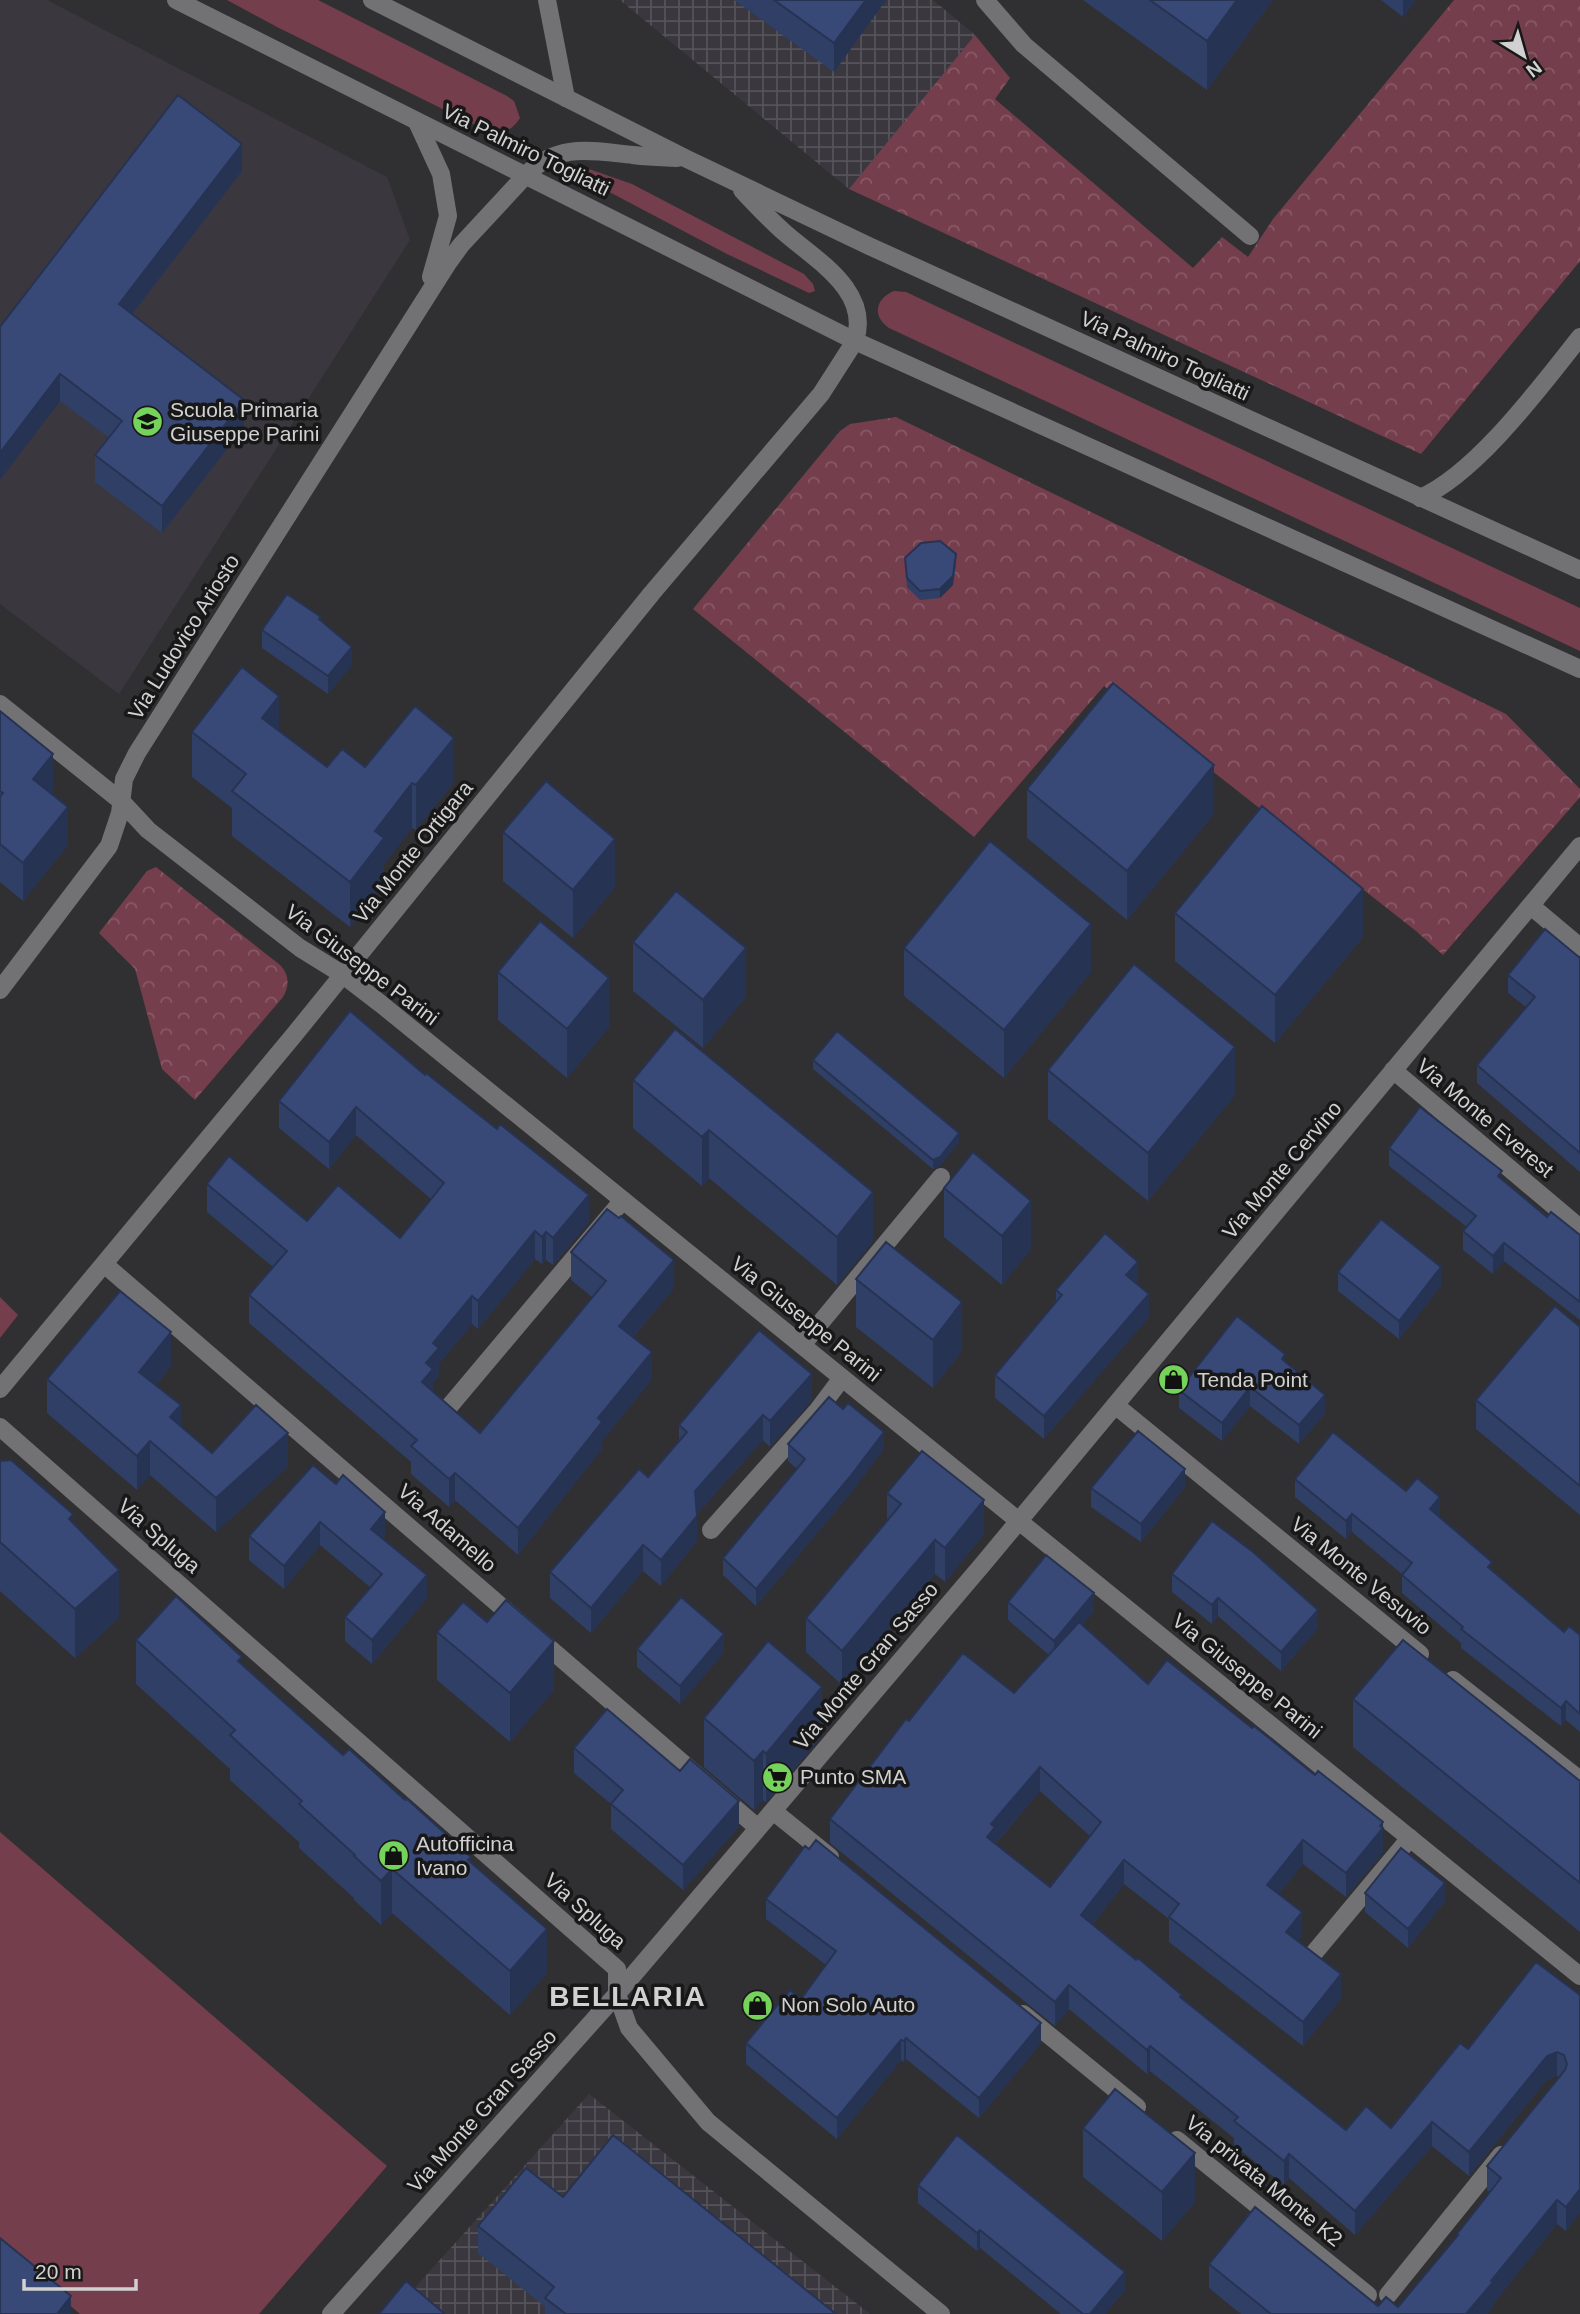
<svg xmlns="http://www.w3.org/2000/svg" width="1580" height="2314" font-family="Arial,sans-serif">
<defs>
<pattern id="industrial-grid" width="8" height="8" patternUnits="userSpaceOnUse" patternTransform="scale(1.75)"><rect width="8" height="8" fill="#3a373f"/><path d="M0 4h8M4 0v8" fill="none" stroke="#55535a"/></pattern>
<pattern id="park-crowns" width="20" height="18" patternUnits="userSpaceOnUse" patternTransform="scale(1.75)"><rect width="20" height="18" fill="#753e4d"/><path d="M2 6a3 3 0 1 1 6 0M12 15a3 3 0 1 1 6 0" fill="none" stroke="#885966"/></pattern>
</defs>
<rect width="100%" height="100%" fill="#303032"/>
<!-- built -->
<path fill="#3a373f" d="M0,0H47L387,177L410,240L119,694L0,604Z"/>
<!-- industrial -->
<path fill="url(#industrial-grid)" d="M620,0H933L975,35L849,189Z
M589,2094L870,2314H399L394,2311Z"/>
<!-- green -->
<path fill="#753e4d" d="M227,0H318L507,96L514,101L520,118C511,131 502,136 487,131L277,27Z
M589,169L632,184L804,274L813,284L815,291L809,293L727,254L579,176L577,174Z
M894,291L906,292L1580,608V651L889,328C872,316 875,299 894,291Z
M0,1297L18,1315L0,1338Z
M0,1832L387,2166L259,2314H80L0,2245Z"/>
<!-- park -->
<path fill="url(#park-crowns)" d="M1454,0H1580V261L1421,454L849,189L975,35L1010,78L995,99L1193,268L1222,237L1248,257L1273,219Z
M896,417L1506,714L1580,789V797L1443,955L1416,931L1104,686L974,837L693,609L840,431L850,424Z
M156,867L280,965C289,974 290,985 283,997L195,1100L162,1069L135,969L99,933L147,871Z"/>
<g fill="none" stroke-linecap="round" stroke-linejoin="round">
<!-- lane -->
<path stroke="#727174" stroke-width="18" d="M547,0L566,98
M802,1345L941,1177
M711,1530L818,1410L842,1378
M1309,1959L1410,1838"/>
<!-- street -->
<path stroke="#727174" stroke-width="18" d="M985,0L1024,45L1250,236
M417,122L441,174L448,216L431,277
M1420,498C1477,473 1541,386 1580,337
M0,704L121,801L148,830L300,948L342,974L381,1004L1580,1976
M1531,906L1580,947
M0,990L109,846L120,813L124,779L137,753L448,263L461,245L526,175
M1393,1070L1580,1228
M104,1264L758,1828
M0,1389L294,1035L652,593L821,394L855,341
M1115,1405L1420,1654
M443,1414L623,1200
M0,1427L617,1969V1994L629,2028L708,2122L941,2314
M1453,1680L1580,1780
M773,1811L830,1857
M1023,2014L1137,2107
M1177,2140L1368,2295
M1388,2295L1501,2155
M331,2314L617,1994L983,1564L1580,846"/>
<!-- secondary -->
<path stroke="#727174" stroke-width="18" d="M176,0L855,341L1580,669
M372,0L687,159L869,246L1580,570
M526,175C558,142 592,151 633,155C647,157 662,157 677,158
M742,190C756,205 770,220 785,233C817,261 871,291 855,341"/>
</g>
<!-- wall -->
<path fill="#303f66" fill-rule="evenodd" d="M734,0H886L834,72Z
M1083,0H1273L1207,90Z
M1381,0H1416L1403,17Z
M242,171L132,314L244,427L162,533L95,482V455L108,437L60,401L0,327Z
M905,558L956,564L953,585L940,598L920,600L907,587Z
M321,620L352,665L328,694L262,648V630Z
M0,711L53,792L52,794L68,845L23,901L0,882Z
M279,731L327,767L454,782L416,830L412,828L384,864V883L350,927L232,836V808L192,777V732Z
M1027,789L1214,814L1127,920L1027,838Z
M503,832L615,887L573,938L503,881Z
M1175,913L1363,937L1275,1043L1175,961Z
M633,942L746,997L703,1048L633,991Z
M904,948L1091,972L1004,1078L904,996Z
M1580,958V1172L1477,1083V1065L1526,1007L1508,993V975Z
M498,972L609,1027L567,1078L498,1020Z
M350,1011L589,1222L553,1265L546,1260L542,1264L535,1259L478,1329L472,1324L439,1364V1376L433,1382V1391L480,1433L592,1297L571,1280V1252L674,1288L633,1337L652,1379L602,1441V1449L518,1555L455,1500L449,1507L411,1474V1462L249,1323V1295L273,1267L207,1212V1184L307,1221L400,1238L431,1199L356,1135L329,1169L279,1128V1101Z
M675,1029L873,1241L837,1285L709,1178L702,1186L633,1128V1080Z
M813,1060L959,1142L940,1166L933,1169L813,1069Z
M1048,1070L1235,1095L1148,1201L1048,1119Z
M1389,1148L1502,1179L1547,1217L1580,1235V1320L1504,1261L1493,1274L1463,1250V1231L1467,1227L1389,1166Z
M944,1188L1031,1249L1002,1285L944,1237Z
M1338,1272L1441,1286L1399,1339L1338,1291Z
M856,1279L962,1351L933,1388L856,1327Z
M1138,1285L1149,1317L1044,1439L995,1398V1375L1056,1301V1290Z
M1580,1327V1515L1476,1429V1400Z
M1285,1362L1325,1413L1299,1444L1250,1406L1222,1441L1179,1408V1390Z
M171,1366L156,1385L181,1426L212,1453L288,1467L216,1532L150,1475L137,1490L47,1413V1379Z
M812,1400L770,1447L763,1440L697,1514V1541L661,1586L643,1571L591,1633L550,1598V1572L648,1477L679,1442V1425Z
M788,1444L884,1449L849,1495L756,1606L723,1575V1558L797,1469L788,1461Z
M0,1461L73,1522L119,1618L75,1658L0,1591Z
M313,1465L385,1535L383,1538L427,1598L372,1664L345,1641V1617L371,1588L320,1545L284,1589L249,1560V1536Z
M1295,1479L1406,1491L1440,1515L1439,1517L1492,1571L1564,1632L1580,1635V1732L1566,1720L1561,1726L1461,1648V1643L1402,1593V1574L1352,1532L1346,1539L1295,1497Z
M1185,1487L1141,1542L1091,1507V1488Z
M887,1493L984,1534L945,1582L935,1574L842,1685L806,1652V1618L887,1521Z
M1172,1574L1318,1628L1281,1671L1218,1616L1212,1624L1172,1592Z
M1008,1602L1094,1611L1082,1625L1148,1684L1252,1728L1383,1828V1852L1346,1897L1303,1864L1279,1894L1302,1936L1298,1941L1341,1999L1303,2046L1169,1942V1919L1124,1884L1093,1924L1182,1998L1346,2130L1391,2128L1468,2049L1580,1995L1566,2231L1557,2224L1493,2304V2307L1487,2314H1241L1209,2288V2264L1378,2306L1398,2307L1457,2237V2234L1490,2192L1487,2190V2166L1559,2077L1557,2076L1547,2080L1469,2176L1432,2146L1355,2235L1289,2178L1284,2185L1234,2145V2138L1150,2071L1147,2074L1069,2009L1055,2026L830,1843V1819L909,1721L1014,1693L1049,1655L1008,1620ZM1040,1791L1090,1836L1050,1887L995,1844Z
M437,1632L554,1690L510,1742L437,1680Z
M136,1640L242,1665L343,1755L471,1863L547,1973L510,2015L392,1913L381,1925L354,1900V1898L299,1848V1842L230,1780V1769L136,1684Z
M637,1649L724,1652L680,1704L637,1667Z
M1353,1699L1580,1781V1932L1353,1747Z
M704,1718L822,1736L766,1802L763,1800L754,1810L704,1767Z
M574,1748L739,1827L683,1890L611,1829V1804L574,1773Z
M1365,1893L1445,1901L1408,1948L1365,1912Z
M766,1899L1041,2043L979,2118L906,2059L904,2062L901,2060L837,2139L746,2064V2043L801,1999L826,1965L766,1919Z
M1083,2128L1195,2202L1162,2241L1083,2177Z
M918,2185L1125,2290L1105,2314H1061L980,2248L977,2251L918,2203Z
M563,2197L836,2314H545V2307L478,2253V2226Z"/>
<!-- shaded-wall -->
<path fill="#273353" d="M866,0H886L834,72V43Z
M1237,0H1273L1207,90V41Z
M1403,0H1416L1403,17Z
M242,144V171L119,331V304Z
M60,374V401L0,480V453Z
M244,400V427L162,533V506Z
M956,554L953,585L940,598V589Z
M352,647V665L328,694V676Z
M279,696V741L262,718Z
M454,738V782L416,830V785Z
M53,754V792L33,817V779Z
M1214,765V814L1127,920V871Z
M412,783V828L384,864V883L350,927V882L375,831Z
M68,807V845L23,901V863Z
M615,839V887L573,938V890Z
M1363,889V937L1275,1043V995Z
M1091,924V972L1004,1078V1030Z
M746,948V997L703,1048V1000Z
M609,978V1027L567,1078V1029Z
M1235,1047V1095L1148,1201V1153Z
M356,1107V1135L329,1169V1142Z
M709,1130V1178L702,1186V1137Z
M959,1133V1142L940,1166L933,1169V1160Z
M873,1192V1241L837,1285V1237Z
M589,1195V1222L553,1265V1238Z
M1031,1201V1249L1002,1285V1236Z
M535,1231V1259L478,1329V1301Z
M546,1232V1260L542,1264V1237Z
M1504,1243V1261L1493,1274V1256Z
M674,1260V1288L619,1353V1326Z
M1138,1262V1285L1126,1275Z
M1441,1267V1286L1399,1339V1321Z
M1149,1294V1317L1044,1439V1416Z
M472,1296V1324L439,1364V1376L433,1382V1397L422,1382L426,1363L433,1343Z
M962,1302V1351L933,1388V1340Z
M171,1332V1366L139,1406V1372Z
M652,1352V1379L602,1441V1449L518,1555V1528L598,1418Z
M812,1374V1400L770,1447V1421Z
M1250,1387V1406L1222,1441V1423Z
M1325,1395V1413L1299,1444V1425Z
M181,1405V1439L170,1417Z
M763,1415V1440L695,1516V1491Z
M884,1432V1449L849,1495L756,1606V1589Z
M288,1433V1467L216,1532V1498Z
M150,1441V1475L137,1490V1456Z
M1185,1469V1487L1141,1542V1524Z
M455,1473V1500L449,1507V1479Z
M1440,1497V1515L1430,1527V1509Z
M984,1500V1534L945,1582V1548Z
M385,1512V1535L371,1552V1529Z
M1352,1514V1532L1346,1539V1521Z
M697,1516V1541L661,1586V1560Z
M320,1522V1545L284,1589V1566Z
M935,1540V1574L842,1685V1651Z
M643,1545V1571L591,1633V1608Z
M119,1570V1618L75,1658V1609Z
M427,1575V1598L372,1664V1640Z
M1094,1593V1611L1054,1659V1641Z
M1218,1598V1616L1212,1624V1605Z
M1318,1610V1628L1281,1671V1652Z
M724,1634V1652L680,1704V1686Z
M554,1641V1690L510,1742V1693Z
M822,1687V1736L766,1802V1754Z
M1566,1701V1720L1561,1726V1708Z
M763,1751V1800L754,1810V1761Z
M1040,1767V1791L995,1843V1851L987,1837L991,1824Z
M739,1801V1827L683,1890V1865Z
M1383,1822V1852L1346,1897V1873Z
M1303,1840V1864L1267,1909V1885Z
M1124,1860V1884L1081,1939V1915Z
M392,1869V1913L381,1925V1881Z
M1445,1883V1901L1408,1948V1929Z
M1302,1912V1936L1286,1956V1932Z
M547,1929V1973L510,2015V1971Z
M1341,1974V1999L1303,2046V2022Z
M1069,1985V2009L1055,2026V2002Z
M1041,2023V2043L979,2118V2098Z
M906,2038V2059L904,2062V2041Z
M901,2040V2060L837,2139V2118Z
M1150,2046V2071L1147,2074V2050Z
M1557,2052V2076L1547,2080L1469,2176V2152L1547,2056Z
M1432,2122V2146L1355,2235V2211Z
M1195,2153V2202L1162,2241V2192Z
M1289,2154V2178L1284,2185V2161Z
M1580,2189V2213L1566,2231V2207Z
M1557,2200V2224L1493,2304V2307L1487,2314H1466Z
M980,2230V2248L977,2251V2233Z
M1125,2272V2290L1105,2314H1090Z
M71,2296V2314H57Z"/>
<!-- building -->
<path fill="#384977" stroke="#273353" stroke-width="2" fill-rule="evenodd" d="M774,0H866L834,43Z
M1150,0H1237L1207,41Z
M178,95L242,144L119,304L244,400L162,506L95,455L122,421L60,374L0,453V327Z
M940,541L956,554L953,576L940,589L920,591L907,578L905,558L921,543Z
M287,594L321,617L319,619L352,647L328,676L262,630Z
M242,667L279,696L262,718L327,767L342,749L365,767L415,706L454,738L416,785L412,783L375,831L384,838L350,882L232,791L246,774L192,732Z
M1113,683L1214,765L1127,871L1027,789Z
M0,711L53,754L33,779L68,807L23,863L0,844V797L3,793L0,791Z
M546,781L615,839L573,890L503,832Z
M1262,806L1363,889L1275,995L1175,913Z
M990,841L1091,924L1004,1030L904,948Z
M676,891L746,948L703,1000L633,942Z
M540,921L609,978L567,1029L498,972Z
M1545,929L1580,958V1153L1477,1065L1535,997L1508,975Z
M1134,964L1235,1047L1148,1153L1048,1070Z
M350,1011L425,1075L426,1073L497,1129L500,1124L589,1195L553,1238L546,1232L542,1237L535,1231L478,1301L472,1296L433,1343L439,1348L426,1363L433,1369L422,1382L480,1433L606,1281L571,1252L607,1209L619,1218L621,1216L674,1260L619,1326L652,1352L598,1418L602,1422L518,1528L455,1473L449,1479L411,1446L417,1440L249,1295L287,1251L207,1184L229,1156L307,1221L338,1185L400,1238L444,1183L356,1107L329,1142L279,1101Z
M675,1029L873,1192L837,1237L709,1130L702,1137L633,1080Z
M837,1031L959,1133L940,1157L933,1160L813,1060Z
M1420,1107L1502,1171L1498,1176L1547,1217L1551,1212L1580,1235V1302L1504,1243L1493,1256L1463,1231L1476,1216L1389,1148Z
M973,1152L1031,1201L1002,1236L944,1188Z
M1381,1219L1441,1267L1399,1321L1338,1272Z
M1105,1233L1138,1262L1126,1275L1149,1294L1044,1416L995,1375L1062,1295L1056,1290Z
M886,1242L962,1302L933,1340L856,1279Z
M120,1291L171,1332L139,1372L181,1405L170,1417L212,1453L256,1405L288,1433L216,1498L150,1441L137,1456L47,1379Z
M1555,1306L1580,1327V1486L1476,1400Z
M1237,1316L1285,1354L1282,1359L1325,1395L1299,1425L1250,1387L1222,1423L1179,1390Z
M759,1330L812,1374L770,1421L763,1415L695,1491L697,1516L661,1560L643,1545L591,1608L550,1572L639,1469L648,1477L687,1432L679,1425Z
M829,1397L843,1409L848,1403L884,1432L849,1478L756,1589L723,1558L805,1459L788,1444Z
M1138,1431L1185,1469L1141,1524L1091,1488Z
M1333,1432L1406,1491L1417,1478L1440,1497L1430,1509L1492,1562L1488,1567L1564,1632L1569,1626L1580,1635V1714L1566,1701L1561,1708L1461,1629L1463,1627L1402,1575L1412,1563L1352,1514L1346,1521L1295,1479Z
M922,1451L984,1500L945,1548L935,1540L842,1651L806,1618L897,1509L901,1504L887,1493Z
M11,1460L73,1514L69,1519L119,1570L75,1609L0,1542V1461Z
M313,1465L336,1484L343,1475L385,1512L371,1529L427,1575L372,1640L345,1617L382,1574L320,1522L284,1566L249,1536Z
M1212,1521L1253,1552L1318,1610L1281,1652L1218,1598L1212,1605L1172,1574Z
M1046,1555L1094,1593L1054,1641L1008,1602Z
M176,1596L242,1657L238,1661L343,1755L349,1749L405,1800L407,1799L471,1857L468,1860L547,1929L510,1971L392,1869L381,1881L354,1856L355,1855L299,1804L302,1801L230,1735L235,1730L136,1640Z
M681,1597L724,1634L680,1686L637,1649Z
M506,1600L554,1641L510,1693L437,1632L463,1602L487,1622Z
M1079,1622L1148,1684L1167,1660L1252,1728L1254,1726L1315,1775L1318,1771L1383,1822L1380,1826L1383,1828L1346,1873L1303,1840L1267,1885L1302,1912L1286,1932L1341,1974L1303,2022L1169,1917L1179,1904L1124,1860L1081,1915L1136,1960L1138,1958L1182,1995L1180,1997L1346,2130L1366,2106L1391,2128L1460,2043L1468,2049L1536,1962L1580,1995V2189L1566,2207L1557,2200L1491,2281L1493,2282L1466,2314H1271L1209,2264L1255,2207L1378,2306L1386,2297L1398,2307L1458,2235L1457,2234L1501,2178L1487,2166L1565,2070L1567,2064L1564,2055L1557,2052L1547,2056L1469,2152L1432,2122L1355,2211L1289,2154L1284,2161L1234,2121L1238,2117L1150,2046L1147,2050L1069,1985L1055,2002L830,1819L906,1719L909,1721L963,1653L1014,1693ZM1040,1767L1101,1822L1050,1887L987,1837L995,1827L991,1824Z
M1403,1640L1580,1781V1883L1353,1699Z
M768,1641L822,1687L766,1754L763,1751L754,1761L704,1718Z
M607,1709L680,1771L690,1759L739,1801L683,1865L611,1804L623,1790L574,1748Z
M816,1840L1041,2023L979,2098L906,2038L904,2041L901,2040L837,2118L746,2043L790,1990L801,1999L836,1951L766,1899L805,1846L809,1849Z
M1401,1848L1445,1883L1408,1929L1365,1893Z
M1115,2089L1195,2153L1162,2192L1083,2128Z
M613,2135L836,2314H566L545,2298L554,2287L478,2226L526,2168L563,2197Z
M957,2135L1125,2272L1090,2314H1083L980,2230L977,2233L918,2185Z
M0,2238L71,2296L57,2314H0Z
M406,2281L445,2314H379Z"/>
<!-- icons -->
<defs>
<symbol id="school-disc" viewBox="-11 -11 22 22"><circle r="9.5" fill="#75d25b" stroke="#181819"/><path d="M0-5L7-2L0 1L-7-2ZM-4 1L0 2.5L4 1V4Q0 6-4 4Z" fill="#111"/></symbol>
<symbol id="shop-disc" viewBox="-11 -11 22 22"><circle r="9.5" fill="#75d25b" stroke="#181819"/><path d="M-5-2.5h2.3a2.7 3.5 0 0 1 5.4 0H5L5.5 6h-11ZM-1.5-2.5h3a1.5 2.3 0 0 0-3 0Z" fill="#111"/></symbol>
<symbol id="supermarket-disc" viewBox="-11 -11 22 22"><circle r="9.5" fill="#75d25b" stroke="#181819"/><path d="M-6-5.5h2.5l.6 2H6L4.5 2H-2.5L-4.4-4H-6ZM-1.5 3.2a1.3 1.3 0 1 0 .1 0ZM3 3.2a1.3 1.3 0 1 0 .1 0Z" fill="#111"/></symbol>
</defs>
<g fill-rule="evenodd">
<use href="#school-disc" x="130" y="404" width="35" height="35"/>
<use href="#shop-disc" x="1156" y="1362" width="35" height="35"/>
<use href="#supermarket-disc" x="760" y="1760" width="35" height="35"/>
<use href="#shop-disc" x="376" y="1838" width="35" height="35"/>
<use href="#shop-disc" x="740" y="1988" width="35" height="35"/>
</g>
<g text-anchor="middle" stroke-width="7" stroke-linejoin="round" paint-order="stroke">
<!-- street labels -->
<g font-size="21" fill="#d1d1d2" stroke="#181819">
<text transform="translate(526 150) rotate(26)" y="7">Via Palmiro Togliatti</text>
<text transform="translate(1165 356) rotate(25)" y="7">Via Palmiro Togliatti</text>
<text transform="translate(184 637) rotate(-58)" y="7">Via Ludovico Ariosto</text>
<text transform="translate(413 852) rotate(-51)" y="7">Via Monte Ortigara</text>
<text transform="translate(362 965) rotate(37)" y="7">Via Giuseppe Parini</text>
<text transform="translate(1485 1118) rotate(40)" y="7">Via Monte Everest</text>
<text transform="translate(1282 1170) rotate(-50)" y="7">Via Monte Cervino</text>
<text transform="translate(806 1319) rotate(39)" y="7">Via Giuseppe Parini</text>
<text transform="translate(447 1528) rotate(41)" y="7">Via Adamello</text>
<text transform="translate(159 1536) rotate(41)" y="7">Via Spluga</text>
<text transform="translate(1361 1576) rotate(39)" y="7">Via Monte Vesuvio</text>
<text transform="translate(866 1666) rotate(-50)" y="7">Via Monte Gran Sasso</text>
<text transform="translate(1247 1676) rotate(39)" y="7">Via Giuseppe Parini</text>
<text transform="translate(585 1911) rotate(42)" y="7">Via Spluga</text>
<text transform="translate(482 2111) rotate(-48)" y="7">Via Monte Gran Sasso</text>
<text transform="translate(1264 2181) rotate(39)" y="7">Via privata Monte K2</text>
</g>
<!-- poi labels -->
<g font-size="21" fill="#d1d1d2" stroke="#181819" text-anchor="start">
<text x="170" y="417">Scuola Primaria<tspan x="170" dy="24">Giuseppe Parini</tspan></text>
<text x="1197" y="1387">Tenda Point</text>
<text x="800" y="1784">Punto SMA</text>
<text x="416" y="1851">Autofficina<tspan x="416" dy="24">Ivano</tspan></text>
<text x="781" y="2012">Non Solo Auto</text>
</g>
<!-- district labels -->
<g font-size="28" font-weight="bold" letter-spacing="2" fill="#d1d1d2" stroke="#181819">
<text x="628" y="2006">BELLARIA</text>
</g>
</g>
<!-- north arrow -->
<g transform="translate(1524 56) rotate(143)" stroke="#181819" stroke-width="5" paint-order="stroke">
<path d="M0-5L12 26L0 18L-12 26Z" fill="#d1d1d2"/>
<text y="-10" font-size="19" font-weight="bold" text-anchor="middle" fill="#d1d1d2">N</text>
</g>
<!-- scale -->
<path d="M24 2279v10h112v-10" fill="none" stroke="#d1d1d2" stroke-width="3.5"/>
<text x="35" y="2279" font-size="21" fill="#d1d1d2" stroke="#181819" stroke-width="5" paint-order="stroke">20 m</text>
</svg>
